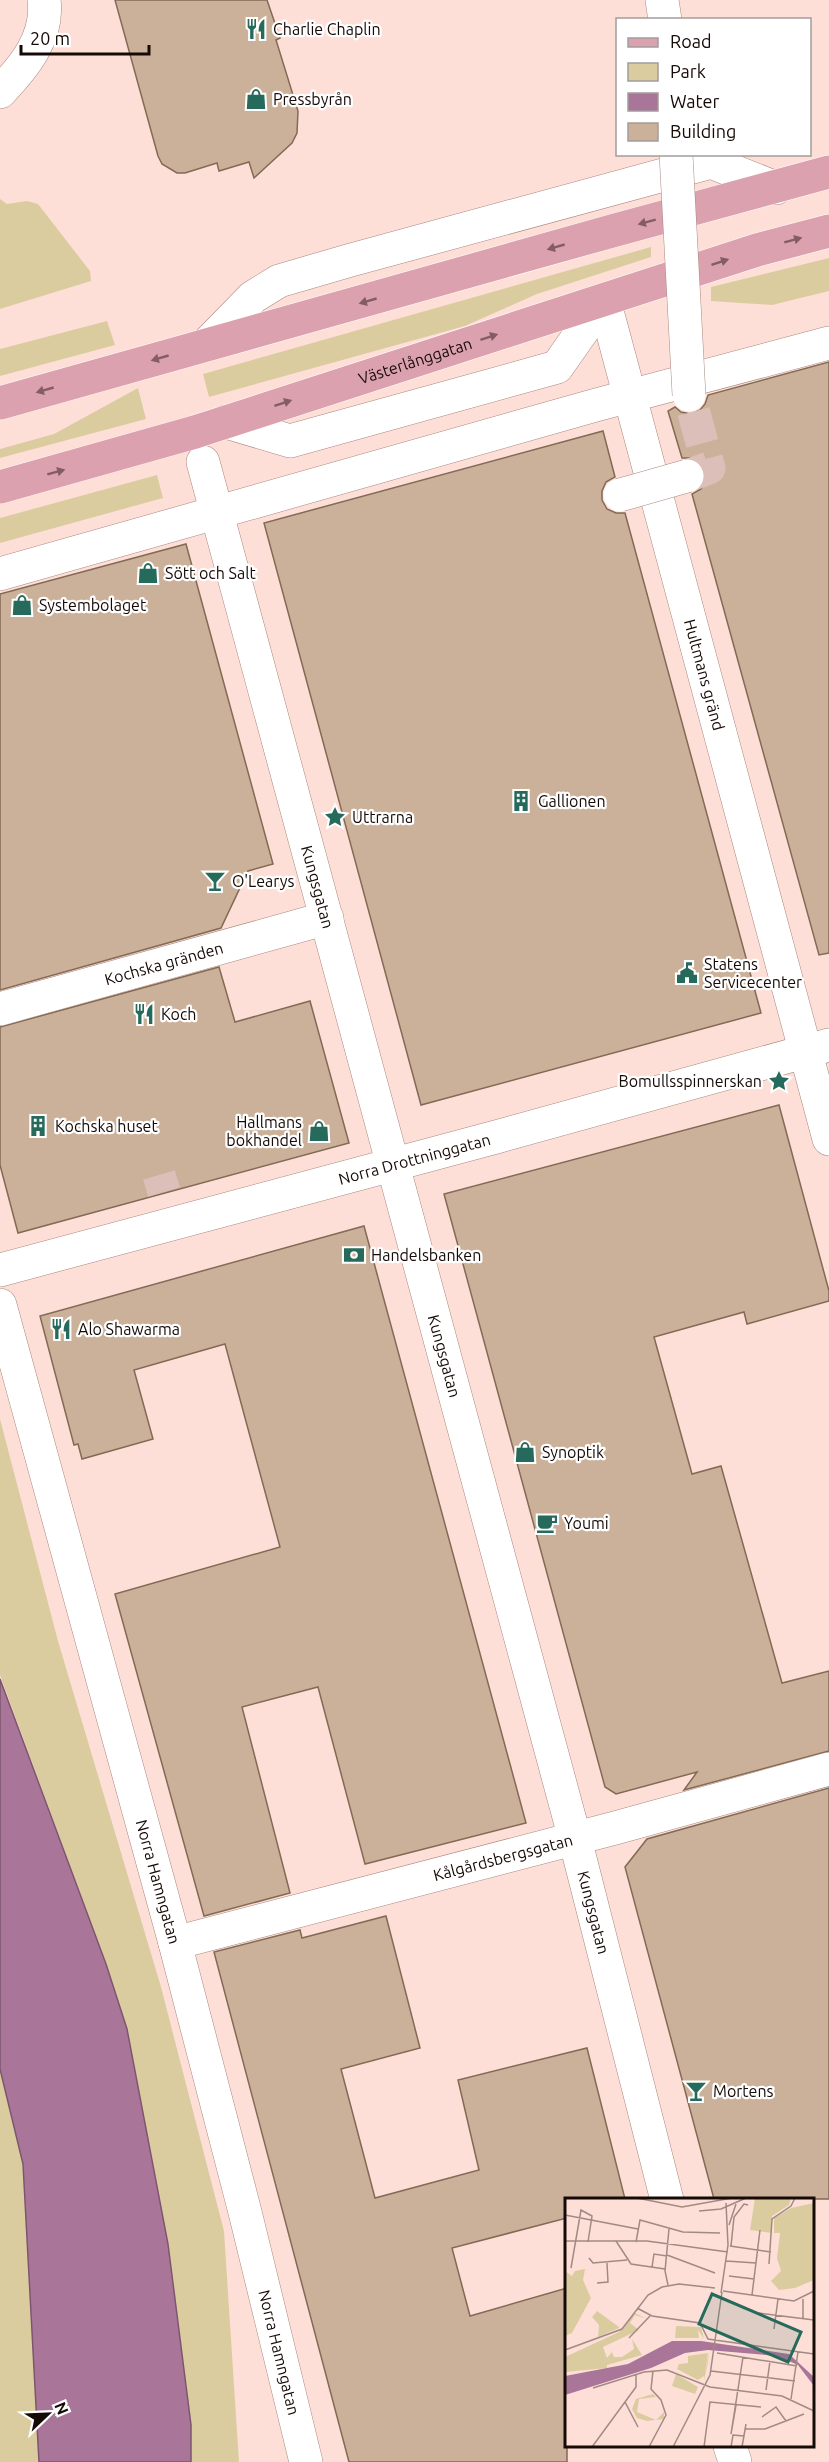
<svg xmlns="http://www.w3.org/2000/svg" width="829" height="2462" font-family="Ubuntu,sans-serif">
<rect width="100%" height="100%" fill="#fedfd7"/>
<!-- green -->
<path fill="#dbcca0" d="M0,199L7,204L27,201L38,204L90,271L91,281L0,309Z
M651,247V257L537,294L465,326L209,397L203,374Z
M829,258V291L772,305L711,301V287Z
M107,321L115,345L0,376V349Z
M138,388L146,419L0,458V449L54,434Z
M157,475L163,498L0,543V518Z
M0,1419L58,1641L161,1987L224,2231L239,2462H191V2425L168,2244L127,2029L106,1964L0,1675Z
M0,2069L23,2164L39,2462H0Z"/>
<!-- water -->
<path fill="#a9769a" stroke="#7d566e" stroke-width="1.5" d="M0,1679L106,1964L127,2029L168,2244L191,2425V2462H39L23,2164L0,2069Z"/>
<!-- building -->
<path fill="#ccb19a" stroke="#836a55" stroke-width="1.5" d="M115,0H267L280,38L276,40L298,111L297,133L292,143L254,178L249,162L219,171L217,163L185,173H177L162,164L158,156Z
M829,362V953L819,955L692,494L701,489L705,481V471L700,462L691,458H682L668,411L675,407L681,412L691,414L700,410L705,404L708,395Z
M603,431L615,477L606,482L602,491V500L607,509L616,513H625L761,1013L421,1105L264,523Z
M186,544L273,864L248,871L221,928L0,990V594Z
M219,967L235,1022L310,1001L349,1143L18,1233L0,1165V1027Z
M779,1105L829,1291V1301L747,1324L744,1312L654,1337L692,1474L721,1466L782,1683L829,1671V1751L684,1790L697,1772L616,1794L605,1787L444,1194Z
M364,1226L526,1823L365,1864L318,1687L242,1707L290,1893L204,1916L115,1594L280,1547L225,1344L134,1370L153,1439L82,1459L78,1444L74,1445L40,1316Z
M829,1788V2199H714L625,1867L647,1839Z
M386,1916L420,2048L341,2069L375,2198L479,2170L458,2080L587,2048L625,2199H567V2218L452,2248L470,2316L567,2288V2462H349L214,1952L300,1930L302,1938Z"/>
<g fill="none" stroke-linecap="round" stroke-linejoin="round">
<!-- minor-tunnel -->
<path stroke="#dbbfb8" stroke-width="33" stroke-dasharray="33 16" stroke-linecap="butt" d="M687,476L709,468L689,395
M159,1175L164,1192"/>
<defs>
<g id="minor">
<path d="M662,0L665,20"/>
<path d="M0,92C24,67 49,37 44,0"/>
<path id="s1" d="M604,300L829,1139"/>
<path d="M207,344L253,297L279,281L351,260L711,162L776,188"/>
<path d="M226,422L290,441L557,367L604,300"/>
<path id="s2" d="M203,462L575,1839L667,2200"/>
<path d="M0,574L596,405L829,343"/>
<path id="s3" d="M0,1009L327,918"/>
<path id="s4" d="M0,1270L496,1137L829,1045"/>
<path id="s5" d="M0,1305L175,1943L245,2212L306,2462"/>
<path id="s6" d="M175,1943L615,1828L829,1769"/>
<path d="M730,2446L735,2462"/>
</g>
<g id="major">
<path d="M0,403L612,231L829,172"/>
<path id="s7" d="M0,487L195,432L757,250L829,231"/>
</g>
</defs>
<!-- minor casing -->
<use href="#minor" stroke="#aa887f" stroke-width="34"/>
<!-- major casing -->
<use href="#major" stroke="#fff" stroke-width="34"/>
<!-- minor -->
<use href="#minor" stroke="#fff" stroke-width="33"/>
<!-- major -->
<use href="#major" stroke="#dca1af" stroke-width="33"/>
<defs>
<path id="minor-bridge" d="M676,154L689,395
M620,495L687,476"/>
</defs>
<!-- minor-bridge casing -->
<use href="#minor-bridge" stroke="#aa887f" stroke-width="34" stroke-linecap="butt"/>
<!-- minor-bridge -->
<use href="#minor-bridge" stroke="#fff" stroke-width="33"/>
</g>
<!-- one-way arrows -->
<defs><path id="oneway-solid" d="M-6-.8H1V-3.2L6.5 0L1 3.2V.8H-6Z" transform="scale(1.5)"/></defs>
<g fill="#835d63">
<use href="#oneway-solid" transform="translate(647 222) rotate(165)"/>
<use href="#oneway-solid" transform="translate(793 240) rotate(-15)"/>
<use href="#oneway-solid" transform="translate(556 247) rotate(164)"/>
<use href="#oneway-solid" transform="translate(720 262) rotate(-18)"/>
<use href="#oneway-solid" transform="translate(368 301) rotate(164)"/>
<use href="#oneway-solid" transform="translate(489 337) rotate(-18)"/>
<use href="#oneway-solid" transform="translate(160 358) rotate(164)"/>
<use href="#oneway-solid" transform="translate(45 390) rotate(164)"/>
<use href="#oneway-solid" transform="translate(283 403) rotate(-18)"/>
<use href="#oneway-solid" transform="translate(56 472) rotate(-15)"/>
</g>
<!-- icons -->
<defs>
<symbol id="restaurant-bare" viewBox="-9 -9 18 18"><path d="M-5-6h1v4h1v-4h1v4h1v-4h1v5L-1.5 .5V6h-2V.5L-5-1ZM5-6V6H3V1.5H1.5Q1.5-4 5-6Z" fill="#266a5c" stroke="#fff" stroke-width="2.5" paint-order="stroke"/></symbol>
<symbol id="shop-bare" viewBox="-9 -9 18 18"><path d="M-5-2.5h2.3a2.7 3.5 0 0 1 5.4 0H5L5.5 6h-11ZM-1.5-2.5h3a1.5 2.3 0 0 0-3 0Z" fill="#266a5c" stroke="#fff" stroke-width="2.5" paint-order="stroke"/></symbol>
<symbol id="building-bare" viewBox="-9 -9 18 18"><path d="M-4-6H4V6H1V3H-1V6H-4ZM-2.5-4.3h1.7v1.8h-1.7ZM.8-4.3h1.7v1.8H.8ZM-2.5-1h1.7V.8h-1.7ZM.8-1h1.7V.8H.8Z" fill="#266a5c" stroke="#fff" stroke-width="2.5" paint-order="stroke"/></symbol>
<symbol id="sight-bare" viewBox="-9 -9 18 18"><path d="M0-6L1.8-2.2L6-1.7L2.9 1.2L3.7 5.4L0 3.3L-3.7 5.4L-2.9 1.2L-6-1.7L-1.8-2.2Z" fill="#266a5c" stroke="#fff" stroke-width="2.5" paint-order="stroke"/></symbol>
<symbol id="bar-bare" viewBox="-9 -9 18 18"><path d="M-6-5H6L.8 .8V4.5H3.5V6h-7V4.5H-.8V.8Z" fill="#266a5c" stroke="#fff" stroke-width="2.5" paint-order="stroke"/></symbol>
<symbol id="civic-bare" viewBox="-9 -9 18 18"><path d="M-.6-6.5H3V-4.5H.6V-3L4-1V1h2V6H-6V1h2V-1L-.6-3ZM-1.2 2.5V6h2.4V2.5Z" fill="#266a5c" stroke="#fff" stroke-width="2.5" paint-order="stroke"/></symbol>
<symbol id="bank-bare" viewBox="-9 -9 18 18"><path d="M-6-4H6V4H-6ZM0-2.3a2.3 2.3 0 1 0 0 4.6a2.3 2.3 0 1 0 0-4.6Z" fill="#266a5c" stroke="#fff" stroke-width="2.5" paint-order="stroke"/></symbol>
<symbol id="cafe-bare" viewBox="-9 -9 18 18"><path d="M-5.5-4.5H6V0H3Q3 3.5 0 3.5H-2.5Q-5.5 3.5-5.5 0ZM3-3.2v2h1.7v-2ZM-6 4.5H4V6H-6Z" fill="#266a5c" stroke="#fff" stroke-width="2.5" paint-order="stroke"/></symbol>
</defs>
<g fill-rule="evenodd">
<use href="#restaurant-bare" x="241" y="14" width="30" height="30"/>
<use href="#shop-bare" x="241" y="84" width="30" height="30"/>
<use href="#shop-bare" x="133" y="558" width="30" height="30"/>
<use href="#shop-bare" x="7" y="590" width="30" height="30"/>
<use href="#building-bare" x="506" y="786" width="30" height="30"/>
<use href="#sight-bare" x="320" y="802" width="30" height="30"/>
<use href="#bar-bare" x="200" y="866" width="30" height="30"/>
<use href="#civic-bare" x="672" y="958" width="30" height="30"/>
<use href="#restaurant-bare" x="129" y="999" width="30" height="30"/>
<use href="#sight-bare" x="764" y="1066" width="30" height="30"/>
<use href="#building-bare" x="23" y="1111" width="30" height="30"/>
<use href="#shop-bare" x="304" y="1116" width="30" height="30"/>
<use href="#bank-bare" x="339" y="1240" width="30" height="30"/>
<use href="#restaurant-bare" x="46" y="1314" width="30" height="30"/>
<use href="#shop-bare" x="510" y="1437" width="30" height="30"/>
<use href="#cafe-bare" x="532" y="1508" width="30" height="30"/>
<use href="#bar-bare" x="681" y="2076" width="30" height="30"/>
</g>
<g text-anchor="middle" stroke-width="4.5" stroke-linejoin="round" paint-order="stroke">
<!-- poi labels -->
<g font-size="16" fill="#160a07" stroke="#fff" text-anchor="start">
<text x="273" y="35">Charlie Chaplin</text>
<text x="273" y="105">Pressbyrån</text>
<text x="165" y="579">Sött och Salt</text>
<text x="39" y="611">Systembolaget</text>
<text x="538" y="807">Gallionen</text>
<text x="352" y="823">Uttrarna</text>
<text x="232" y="887">O'Learys</text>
<text x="704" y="970">Statens<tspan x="704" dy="18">Servicecenter</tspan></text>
<text x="161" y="1020">Koch</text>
<text x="762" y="1087" text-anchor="end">Bomullsspinnerskan</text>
<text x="302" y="1128" text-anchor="end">Hallmans<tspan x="302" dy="18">bokhandel</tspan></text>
<text x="55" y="1132">Kochska huset</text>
<text x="371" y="1261">Handelsbanken</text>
<text x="78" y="1335">Alo Shawarma</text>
<text x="542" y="1458">Synoptik</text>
<text x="564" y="1529">Youmi</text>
<text x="713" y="2097">Mortens</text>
</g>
<!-- street labels -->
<g font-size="16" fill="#160a07" stroke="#fff">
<text dy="6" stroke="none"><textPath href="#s7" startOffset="434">Västerlånggatan</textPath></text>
<text dy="6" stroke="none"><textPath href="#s1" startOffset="388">Hultmans gränd</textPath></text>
<text dy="6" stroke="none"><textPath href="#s2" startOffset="440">Kungsgatan</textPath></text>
<text dy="6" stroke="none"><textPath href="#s3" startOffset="170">Kochska gränden</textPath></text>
<text dy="6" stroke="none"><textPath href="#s4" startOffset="429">Norra Drottninggatan</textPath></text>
<text dy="6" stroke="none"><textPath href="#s2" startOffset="926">Kungsgatan</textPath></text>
<text dy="6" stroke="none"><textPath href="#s6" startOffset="339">Kålgårdsbergsgatan</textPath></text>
<text dy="6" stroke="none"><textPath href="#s5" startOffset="598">Norra Hamngatan</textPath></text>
<text dy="6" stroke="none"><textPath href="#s2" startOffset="1502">Kungsgatan</textPath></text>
<text dy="6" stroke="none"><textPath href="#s5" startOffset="1084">Norra Hamngatan</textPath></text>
</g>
</g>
<!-- overview -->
<g transform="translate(565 2198)">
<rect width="249" height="249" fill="#fedfd7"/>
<path d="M190,0H226L224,7L207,18V35L185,32ZM249,5V82L230,90L214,92L206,83L216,73L212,60L215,35H209V20L226,10ZM20,71L18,82L26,100L7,135L0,138V73L7,78L10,73ZM32,113L54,129V130L33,139L34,127L27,119ZM70,115L82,121L70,117L65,125L74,132L38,149L42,160L47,154L49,159H57L69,151L67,141L77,157L42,167V170L0,174V159L54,134ZM111,128L136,129L139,141L133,132L134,140H110ZM144,153L143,164L139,182V178L133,182L112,171L114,166L123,165V158L143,155L140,176ZM111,176L133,189L130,196L107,188ZM88,196L91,199L74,201L72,214L91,222L99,214V221L82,223L72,220L67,211L71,201Z" fill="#dbcca0"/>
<path d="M107,143H136L224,156L249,179V188L233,167L212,158L143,152L120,155L86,170L0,197V178L63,166Z" fill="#a9769a"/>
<path fill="none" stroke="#a18a84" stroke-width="1.5" d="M72,0L117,9L167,0M134,13L156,11L181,0M0,17L73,31M164,27L171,6M0,43H82L163,54M51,43L66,66L100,71M71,44L75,22L118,34L155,35M165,48L206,54M166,48L169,19L179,6L183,7M102,57L150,75M24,60L28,65L62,62M161,63L191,65M204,66L207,21L226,8L230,0M87,69L89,56L102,58M6,70L16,12L27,18L23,44M164,78L189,81M32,85L43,84L42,65M103,87L100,73L104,31M158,93L229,103L249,93M156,95L163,47L161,5M187,97L195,32M238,101V121M72,110L87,118L135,125L143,141L249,156M194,115L249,122M209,131L213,101M64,140L85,118M0,152L57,131L83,97L97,89L114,86L150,90M152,155L232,168M146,173L230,183M28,190L79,174L102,172L145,189L217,198L249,213M201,192L205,163M226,201L233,154M60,204L73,229M171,207L166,236L178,159M197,219L211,209L221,223M180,231H200L239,216M27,249L71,189V177M84,249L101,217L96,202L86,191L88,173M108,249L145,177L157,94M139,249L145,204L196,209M166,249L168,237L179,238M177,249L181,226"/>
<path fill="#266a5c" fill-opacity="0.15" stroke="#266a5c" stroke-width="3" d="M147,96L236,134L223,164L134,126Z"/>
<rect width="249" height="249" fill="none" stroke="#160a07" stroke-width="3"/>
</g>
<!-- legend -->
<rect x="616" y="18" width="195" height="138" fill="#ffffff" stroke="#a29d9c" stroke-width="1.5"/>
<rect x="628" y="38" width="30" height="9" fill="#dca1af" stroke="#a29d9c" stroke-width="1.5"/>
<text x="670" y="48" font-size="18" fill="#160a07">Road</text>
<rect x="628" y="63" width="30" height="18" fill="#dbcca0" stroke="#a29d9c" stroke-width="1.5"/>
<text x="670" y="78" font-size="18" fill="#160a07">Park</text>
<rect x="628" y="93" width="30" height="18" fill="#a9769a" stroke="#a29d9c" stroke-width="1.5"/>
<text x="670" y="108" font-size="18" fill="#160a07">Water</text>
<rect x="628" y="123" width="30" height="18" fill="#ccb19a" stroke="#a29d9c" stroke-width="1.5"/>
<text x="670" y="138" font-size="18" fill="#160a07">Building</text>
<!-- north arrow -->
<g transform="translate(48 2414) rotate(67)" stroke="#ffffff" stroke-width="4.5" paint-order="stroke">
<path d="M0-4.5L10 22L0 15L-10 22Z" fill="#160a07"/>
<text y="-9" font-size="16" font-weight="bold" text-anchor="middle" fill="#160a07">N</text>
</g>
<!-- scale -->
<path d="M21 45v9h128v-9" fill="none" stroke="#160a07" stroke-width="3"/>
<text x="30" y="45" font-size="18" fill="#160a07" stroke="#ffffff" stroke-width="4.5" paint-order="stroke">20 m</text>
</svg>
